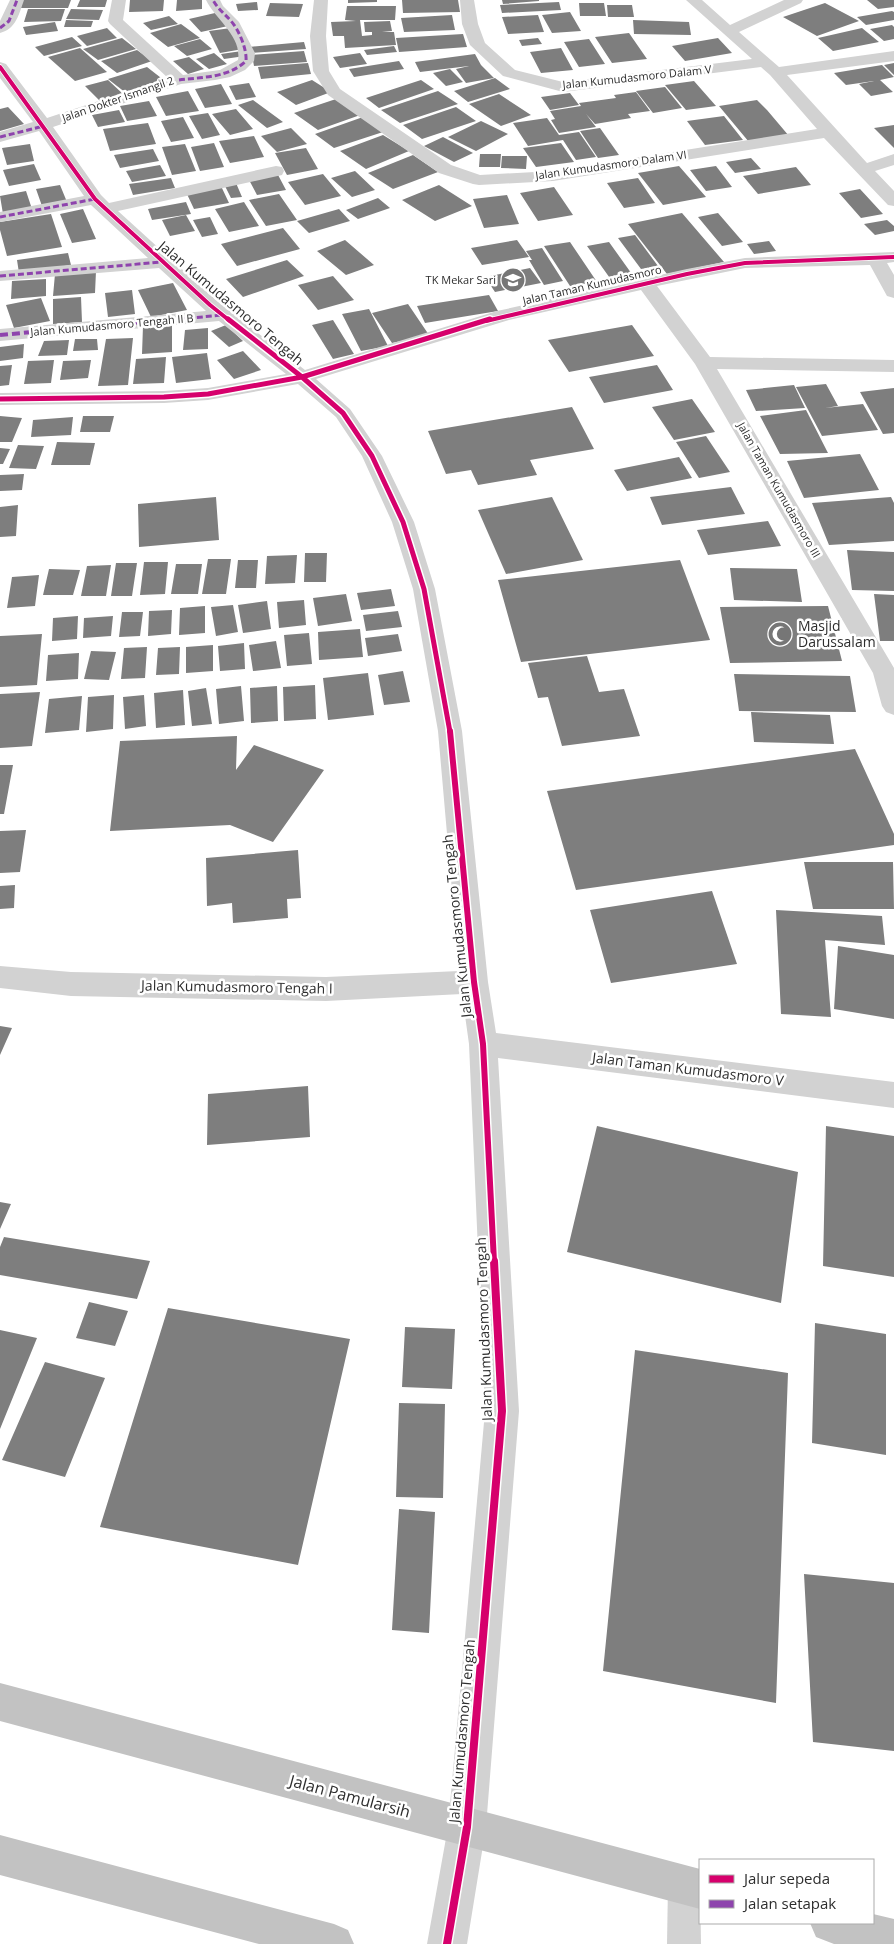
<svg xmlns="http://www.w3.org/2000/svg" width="894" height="1944" font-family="'Open Sans',sans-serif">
<rect width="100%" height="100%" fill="#fff"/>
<!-- building -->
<path fill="#7e7e7e" d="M21,0H71L68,8H18Z
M80,0H107L105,7H77Z
M130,0H164L163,11L129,12Z
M177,0H202V9L176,11Z
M348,0H377V2L348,3Z
M402,0H458L460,12L403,13Z
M502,0H539V1L503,4Z
M867,0H894V7L878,9Z
M257,2L258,10L238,11L236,4Z
M559,2L561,10L502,13L500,5Z
M270,3L303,4L299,17L266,16Z
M579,3H604L606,16H580Z
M825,3L859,21L817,36L783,17Z
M607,5H632L634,17H608Z
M347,6H396L395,20H360L362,36L372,35V32H365L364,22L390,21L392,31L382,32H394L396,45L345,48L344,36H333L331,22L356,21L345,20Z
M28,9H65L61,21L24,22Z
M71,9L103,10L99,20L66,19Z
M892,11L894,12V20L866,25L857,17Z
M570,12L581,31L552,33L542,15Z
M215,13L228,26L201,32L189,19Z
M452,15L455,30L404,32L401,18Z
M538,15L544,32L508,34L502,17Z
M169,16L178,24L151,30L143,23Z
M66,20L93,21L91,27H64Z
M633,20L689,22L691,35L634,34Z
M55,22L58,31L26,35L23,27Z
M181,24L200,38L168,47L150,33Z
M892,25L894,27V39L884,41L870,29Z
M107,28L117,38L87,46L77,36Z
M231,28L243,49L220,53L209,31Z
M862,28L879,42L833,51L818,38Z
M629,33L647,59L612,63L595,37Z
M463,34L467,47L399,52L396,38Z
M72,37L82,46L44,56L35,47Z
M122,38L136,49L98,60L83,49Z
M538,38L542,44L522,46L519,40Z
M718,38L732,53L685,61L672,46Z
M200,39L212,49L187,56L174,46Z
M589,39L605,64L579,67L564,42Z
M304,42L306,49L250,53L249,47Z
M394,46L397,52L367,55L364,50Z
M80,48L107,72L75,81L48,57Z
M561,48L573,70L541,73L530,52Z
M137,50L152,61L117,73L101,61Z
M242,51L245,56L224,59L221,54Z
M304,51L307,62L254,66L252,55Z
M214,53L227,64L209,69L196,59Z
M360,53L367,64L340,68L333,57Z
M475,54L481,65L494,78L466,83L456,69L469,66L420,72L415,62Z
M189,57L204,69L188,74L173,61Z
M399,61L404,69L354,77L349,69Z
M308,63L311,74L261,79L258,67Z
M894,63V75L884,65Z
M882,65L894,77L880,80L893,92L871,96L859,84L874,81L846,85L834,73Z
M147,67L165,81L126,93L108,79Z
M450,69L463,82L446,86L433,73Z
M495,78L510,89L468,102L454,91Z
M108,80L123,94L100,101L85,86Z
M312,80L331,92L296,105L277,92Z
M421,80L434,89L379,108L366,98Z
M694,81L716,106L686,110L665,85Z
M249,83L256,97L236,100L229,86Z
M221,84L232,104L205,108L195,89Z
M665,87L682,108L653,113L636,91Z
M188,91L199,111L166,116L156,97Z
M438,91L458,104L400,123L381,110Z
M636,92L650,111L628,114L631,118L595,124L586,114L596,127L559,133L551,120L555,119L550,111L581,106L579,103L616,98L614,95Z
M570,93L579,105L550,110L541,97Z
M499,94L531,115L501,126L469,104Z
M339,98L363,114L318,130L294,113Z
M253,100L283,122L267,128L238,105Z
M757,100L767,110L789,136L749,142L719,106Z
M149,101L157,116L127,121L120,106Z
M8,107L24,124L0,131V109Z
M456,107L476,121L422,139L403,125Z
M236,109L253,129L230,135L212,114Z
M119,110L125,122L98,127L92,115Z
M208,113L220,135L202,139L189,116Z
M724,116L743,140L705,145L687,121Z
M183,117L194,138L171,142L161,121Z
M363,117L383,132L334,148L315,134Z
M547,118L559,135L579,132L596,157L576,160L563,140L528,146L513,123Z
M481,121L508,134L476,151L448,137Z
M148,123L156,144L110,151L103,129Z
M894,125V148L874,128Z
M291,128L307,144L277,152L261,136Z
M600,128L619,155L598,158L580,131Z
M383,135L409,151L366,169L340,151Z
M254,136L264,157L230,163L219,141Z
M443,137L473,153L454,162L424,146Z
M214,143L224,167L200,171L191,147Z
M561,143L574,162L536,167L523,148Z
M30,144L34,161L7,165L2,148Z
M185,144L196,171L172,175L162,147Z
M306,148L318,169L287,175L275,153Z
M153,149L159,161L120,168L114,155Z
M480,154H501L500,167H479Z
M413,155L438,172L393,189L368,173Z
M502,156H527L526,169L501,168Z
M751,158L761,169L735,173L726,162Z
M34,164L41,180L9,186L3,170Z
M160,165L166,176L132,182L126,171Z
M679,166L706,197L663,205L638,173Z
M716,166L732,187L706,191L690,170Z
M796,167L811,185L758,194L743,176Z
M355,171L375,190L352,197L331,178Z
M277,173L286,190L257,195L248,178Z
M323,174L341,196L305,205L288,182Z
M171,178L175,188L133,195L129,184Z
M638,178L655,203L624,208L607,183Z
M236,183L242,197L231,198L224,184Z
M60,185L67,202L42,206L36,189Z
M439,185L472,206L435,221L402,200Z
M221,186L229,203L194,209L186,192Z
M554,187L573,215L538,221L520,193Z
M860,189L883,214L861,218L839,193Z
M26,191L32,209L3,214L0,196Z
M279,194L297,220L266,226L249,200Z
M507,195L519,224L484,228L473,199Z
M378,198L390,208L358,219L346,210Z
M186,202L191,214L152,220L148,209Z
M244,202L259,226L229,232L215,209Z
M83,209L96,239L72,243L60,214Z
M339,209L350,221L309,233L297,221Z
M682,213L724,262L667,274L628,224Z
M718,213L743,242L722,246L698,217Z
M51,214L62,247L7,256L0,230V222Z
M186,215L195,231L170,236L162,220Z
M210,217L218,234L202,237L193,220Z
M887,220L894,226V231L875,235L864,224Z
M283,228L300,249L237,266L221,244Z
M635,235L658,266L641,269L618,238Z
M345,240L374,265L346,275L317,251Z
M517,240L529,257L482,265L471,248Z
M769,241L776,251L754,254L747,244Z
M570,242L597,282L570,286L544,246Z
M609,242L634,277L612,281L587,246Z
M542,248L563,281L544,285L529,260H532L526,251Z
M68,253L71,265L19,273L17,260Z
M287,260L304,276L243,297L226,279Z
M530,268L541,283L495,292L485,277Z
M96,271L95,293L53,296L55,274Z
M333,276L354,300L318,310L298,285Z
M46,279V296L11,299L12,281Z
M173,283L187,310L151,317L138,290Z
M132,290L135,314L108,317L105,293Z
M489,295L498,311L425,323L417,306Z
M81,297L82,322L53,324V299Z
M41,298L50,321L14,328L6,305Z
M408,304L429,335L392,343L372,313Z
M369,309L388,346L361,351L342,314Z
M333,320L354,354L333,359L312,325Z
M172,325V352L142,354L143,326Z
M226,325L243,341L229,347L211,331Z
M632,325L654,356L569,372L548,340Z
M208,328V349L183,350L185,330Z
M133,338L128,385L98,386L106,339Z
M75,339H97L98,350L73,351Z
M69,340L67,355L38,356L44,341Z
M24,344L23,358L0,361V347Z
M243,351L261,370L234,379L217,360Z
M207,353L211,379L176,383L172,357Z
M166,357L164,383L133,384L136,359Z
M54,360L51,383L24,384L28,361Z
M91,360L88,378L60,380L63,361Z
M12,365L9,385L0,386V366Z
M657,365L673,390L604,403L589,377Z
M826,384L838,406L825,408L863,404L878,430L822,436L796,387Z
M794,385L805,408L756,411L746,390Z
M894,388V433L883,434L860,392Z
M692,399L715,432L674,440L652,407Z
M572,407L594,449L530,460L537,475L478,485L471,470L446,474L428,431Z
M806,410L828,453L780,454L760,416Z
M0,416L22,418L12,442H0Z
M83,416H114L110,432H80Z
M73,417L71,435L31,437L33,420Z
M706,436L730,472L699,478L676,442Z
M57,442L95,443L90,465H51Z
M18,445L44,446L36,469L9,468Z
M0,448L10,449L3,464H0Z
M860,454L879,490L804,498L787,461Z
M679,457L692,478L627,491L614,470Z
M24,474L22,490L0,491V475Z
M731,487L745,514L662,525L650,497Z
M216,497L219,540L139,547L138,504Z
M552,497L583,560L506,574L478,510Z
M891,497L894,503V541L829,545L812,503Z
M18,505L16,536L0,537V507Z
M768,521L781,546L708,555L697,530Z
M847,550L894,552V591L852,590Z
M305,553H327L326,582H304Z
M297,555L295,583L265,584L267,556Z
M208,559H231L226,594H202Z
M238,560H258L256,588H235Z
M680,560L710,640L521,662L498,580Z
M144,562H168L165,594L140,595Z
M116,563H137L132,596H111Z
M176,564H202L198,594H171Z
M111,565L106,596H81L87,566Z
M730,568L797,569L802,602L734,600Z
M49,569L80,570L73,595H43Z
M39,575L35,606L7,608L12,577Z
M391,589L395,606L361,610L357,593Z
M346,594L352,621L318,626L313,598Z
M874,594L894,595V641H880Z
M304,600L306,625L279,628L277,602Z
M267,601L271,629L243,633L238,605Z
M233,605L238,632L216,636L211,607Z
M205,606V633L179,635L180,608Z
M828,606L842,661L730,663L720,607Z
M172,610L171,634L148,636L149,611Z
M398,611L402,627L366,631L363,615Z
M122,612H143L140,636L119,637Z
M78,616L77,639L52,641L53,618Z
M113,616L111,636L83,638L84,618Z
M360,629L363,657L319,660L318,632Z
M309,633L312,664L287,666L284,635Z
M42,634L37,685L0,687V636Z
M398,634L402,651L368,656L365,638Z
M276,641L281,668L253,671L249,645Z
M244,643L245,669L220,671L218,646Z
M213,645V671L186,673V647Z
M147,647L145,678L121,679L124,648Z
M180,647L179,674L156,675L158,648Z
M91,651L116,652L109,680L84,679Z
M79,653L78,679L46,681L48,655Z
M587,656L599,692L624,689L640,736L562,746L548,697L538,698L528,663Z
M403,671L410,702L384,705L378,675Z
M368,673L374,715L328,720L323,678Z
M734,674L850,676L856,712L739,711Z
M315,685L316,719L284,721L283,687Z
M241,686L244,721L219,724L216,689Z
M277,686L278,721L251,723L250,688Z
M206,688L212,724L192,726L188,691Z
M183,690L185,725L156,728L154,693Z
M40,692L32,746L0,748V694Z
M114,695L113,729L86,732L88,697Z
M144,695L146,726L125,729L123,697Z
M82,696L79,730L45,733L49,699Z
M751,712L830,715L834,744L754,742Z
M237,736L236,770L254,745L324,770L273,842L230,825L110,831L120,741Z
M855,749L894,834V845L576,890L547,791Z
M0,765H13L4,814H0Z
M26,830L20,872L0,873V831Z
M298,850L301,898L287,899L288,918L233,923L232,903L207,906L206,858Z
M804,862H893L894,909H813Z
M15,885L14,908L0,909V886Z
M712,891L737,964L611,983L590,910Z
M776,910L882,916L885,945L825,940L831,1017L781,1014Z
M838,946L894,955V1019L834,1009Z
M0,1026L12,1028L0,1055Z
M308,1086L310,1137L207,1145L208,1094Z
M597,1126L798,1172L781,1303L567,1252Z
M826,1126L894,1136V1277L823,1266Z
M0,1202L11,1204L0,1229Z
M4,1237L150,1261L137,1299L0,1275V1247Z
M89,1302L128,1311L115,1346L76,1338Z
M168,1308L350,1339L298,1565L100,1527Z
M815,1323L886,1334V1455L812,1443Z
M405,1327L455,1329L452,1389L402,1387Z
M0,1330L37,1338L0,1429Z
M635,1350L788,1373L776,1703L603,1671Z
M45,1362L105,1378L65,1477L2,1460Z
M399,1403L445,1404L443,1498L396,1497Z
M399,1509L435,1512L429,1633L392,1630Z
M804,1574L894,1583V1751L813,1742Z"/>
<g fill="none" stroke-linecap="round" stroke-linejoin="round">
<!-- service -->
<path fill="#d2d2d2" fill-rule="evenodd" d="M685,1868L697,1873L700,1881L701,1944H667L668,1885L673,1873Z"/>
<!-- minor -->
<path fill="#d2d2d2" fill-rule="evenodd" d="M10,0H24C19,14 16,29 0,33V21Z
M112,0H126L123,20L183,75L220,70L238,60C242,36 215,19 206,0H220L223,6L239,22L255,53L254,61L245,70L230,77L215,80L181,84L53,127L101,195L109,203L276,166L282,167L284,171L282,175L118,211L217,301L305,370L497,311L687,269L745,258L894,252V262L887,263L894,275V298L887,296L870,265L745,268L657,286L710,357L894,360V372L717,369L894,668V715L886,712L882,706L873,673L695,364L641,290L509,320L316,379L350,409L382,456L414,522L435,589L462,731L488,982L496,1033L894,1082V1108L498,1058L519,1411L486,1827L467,1944H427L448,1827L485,1411L469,1044L462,994L326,1001L71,996L0,988V966L71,972L326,977L459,971L438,731L413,589L392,522L362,456L336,417L298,384L208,400L164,403L0,405V393L164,391L208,388L286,374L219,321L0,341V329L206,311L159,268L0,281V271L148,258L91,205L0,222V212L84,196L39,131L0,142V132L33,122L0,78V62L6,64L47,118L168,78L110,24L108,21Z
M314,0H328L326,36L329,71L340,89L451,165L480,175L553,171L817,129L770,75L761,67L563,92L503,76L470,45L462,24L460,0H474L478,24L485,43L515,70L563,82L752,59L686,0H702L730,25L784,0H803L801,3L739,32L779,67L894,51V61L787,75L867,163L894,154V165L875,171L894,191V206L888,205L824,138L553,181L479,185L473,184L439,173L328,95L313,71L310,36Z"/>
<!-- trunk -->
<path fill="#c2c2c2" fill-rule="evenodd" d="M0,1683L700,1869V1909L0,1721Z
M0,1835L334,1924L348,1930L354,1944H259L0,1875Z
M873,1914L894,1919V1944H834L816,1937L810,1923H873Z"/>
<!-- quiet-far1 -->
<path stroke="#8e44ad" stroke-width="3" stroke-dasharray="6 3" stroke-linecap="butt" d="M0,28L9,21L17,0
M179,80C202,77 228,78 246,61C247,49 239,30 231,21C224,13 218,9 213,0
M0,137L44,126
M0,217L95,199
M0,276L162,262
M161,321L222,315"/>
<!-- quiet -->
<path stroke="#8e44ad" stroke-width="4" stroke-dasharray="8 4" stroke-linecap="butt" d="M0,335L174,319"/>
<defs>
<path id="cycleway-far3" d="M0,67L95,199L210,305L230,321
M486,321L687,274L745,263L894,257"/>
<path id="cycleway-far2" d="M228,319L302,377L343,413L372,456L403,522L424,589L450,732
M0,399L164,397L208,394L302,377L490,319"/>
<path id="cycleway-far1" d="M450,731L474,982L483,1044L494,1262"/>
<path id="cycleway" d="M447,1944L467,1827L502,1411L494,1261"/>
</defs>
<!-- cycleway-far3 casing -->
<use href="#cycleway-far3" stroke="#fff" stroke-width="5.5"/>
<!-- cycleway-far2 casing -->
<use href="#cycleway-far2" stroke="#fff" stroke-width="8"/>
<!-- cycleway-far1 casing -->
<use href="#cycleway-far1" stroke="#fff" stroke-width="9"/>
<!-- cycleway casing -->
<use href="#cycleway" stroke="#fff" stroke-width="11"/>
<!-- cycleway-far3 -->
<use href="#cycleway-far3" stroke="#d6006c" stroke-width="4"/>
<!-- cycleway-far2 -->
<use href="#cycleway-far2" stroke="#d6006c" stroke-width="5"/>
<!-- cycleway-far1 -->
<use href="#cycleway-far1" stroke="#d6006c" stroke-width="6"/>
<!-- cycleway -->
<use href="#cycleway" stroke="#d6006c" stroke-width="8"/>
</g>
<!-- icons -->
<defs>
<symbol id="school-disc" viewBox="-11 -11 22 22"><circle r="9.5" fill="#767676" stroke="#fff"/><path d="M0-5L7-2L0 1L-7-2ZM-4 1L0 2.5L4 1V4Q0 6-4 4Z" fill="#fff"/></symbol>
<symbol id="mosque-disc" viewBox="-11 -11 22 22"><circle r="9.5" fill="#767676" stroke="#fff"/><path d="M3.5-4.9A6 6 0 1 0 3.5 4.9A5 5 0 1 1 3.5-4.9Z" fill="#fff"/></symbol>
</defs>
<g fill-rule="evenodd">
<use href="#school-disc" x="499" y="266" width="28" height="28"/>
<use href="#mosque-disc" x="766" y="620" width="28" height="28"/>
</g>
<g text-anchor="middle" stroke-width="5" stroke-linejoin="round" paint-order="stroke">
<!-- far-street labels -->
<g font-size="11" fill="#2d2d2d" stroke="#fff">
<text transform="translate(637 77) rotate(-6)" y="4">Jalan Kumudasmoro Dalam V</text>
<text transform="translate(118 99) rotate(-19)" y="4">Jalan Dokter Ismangil 2</text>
<text transform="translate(611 165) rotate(-8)" y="4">Jalan Kumudasmoro Dalam VI</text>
<text transform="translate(592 285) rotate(-13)" y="4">Jalan Taman Kumudasmoro</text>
<text transform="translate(112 325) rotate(-5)" y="4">Jalan Kumudasmoro Tengah II B</text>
<text transform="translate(779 490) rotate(60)" y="4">Jalan Taman Kumudasmoro III</text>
</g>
<!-- far-poi labels -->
<g font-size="11" fill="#2d2d2d" stroke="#fff" text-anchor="end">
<text x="496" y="284">TK Mekar Sari</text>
</g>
<!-- street labels -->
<g font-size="14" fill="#2d2d2d" stroke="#fff">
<text transform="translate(231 303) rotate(40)" y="5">Jalan Kumudasmoro Tengah</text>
<text transform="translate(457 926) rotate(-96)" y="5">Jalan Kumudasmoro Tengah</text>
<text transform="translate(237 987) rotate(1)" y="5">Jalan Kumudasmoro Tengah I</text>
<text transform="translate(688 1069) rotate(7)" y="5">Jalan Taman Kumudasmoro V</text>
<text transform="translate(484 1329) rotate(-92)" y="5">Jalan Kumudasmoro Tengah</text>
<text transform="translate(462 1731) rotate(-85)" y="5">Jalan Kumudasmoro Tengah</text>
</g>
<!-- poi labels -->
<g font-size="14" fill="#2d2d2d" stroke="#fff" text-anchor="start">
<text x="798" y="631">Masjid<tspan x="798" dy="16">Darussalam</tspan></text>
</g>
<!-- near-street labels -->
<g font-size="16" fill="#2d2d2d" stroke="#fff">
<text transform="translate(350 1796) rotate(15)" y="6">Jalan Pamularsih</text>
</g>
</g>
<!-- legend -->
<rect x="699" y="1859" width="175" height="65" fill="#ffffff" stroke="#ababab"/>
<rect x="709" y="1875" width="25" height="8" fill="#d6006c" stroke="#ababab"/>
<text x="744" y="1884" font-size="15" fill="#2d2d2d">Jalur sepeda</text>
<rect x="709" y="1900" width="25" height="8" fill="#8e44ad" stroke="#ababab"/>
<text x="744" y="1909" font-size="15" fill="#2d2d2d">Jalan setapak</text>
</svg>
